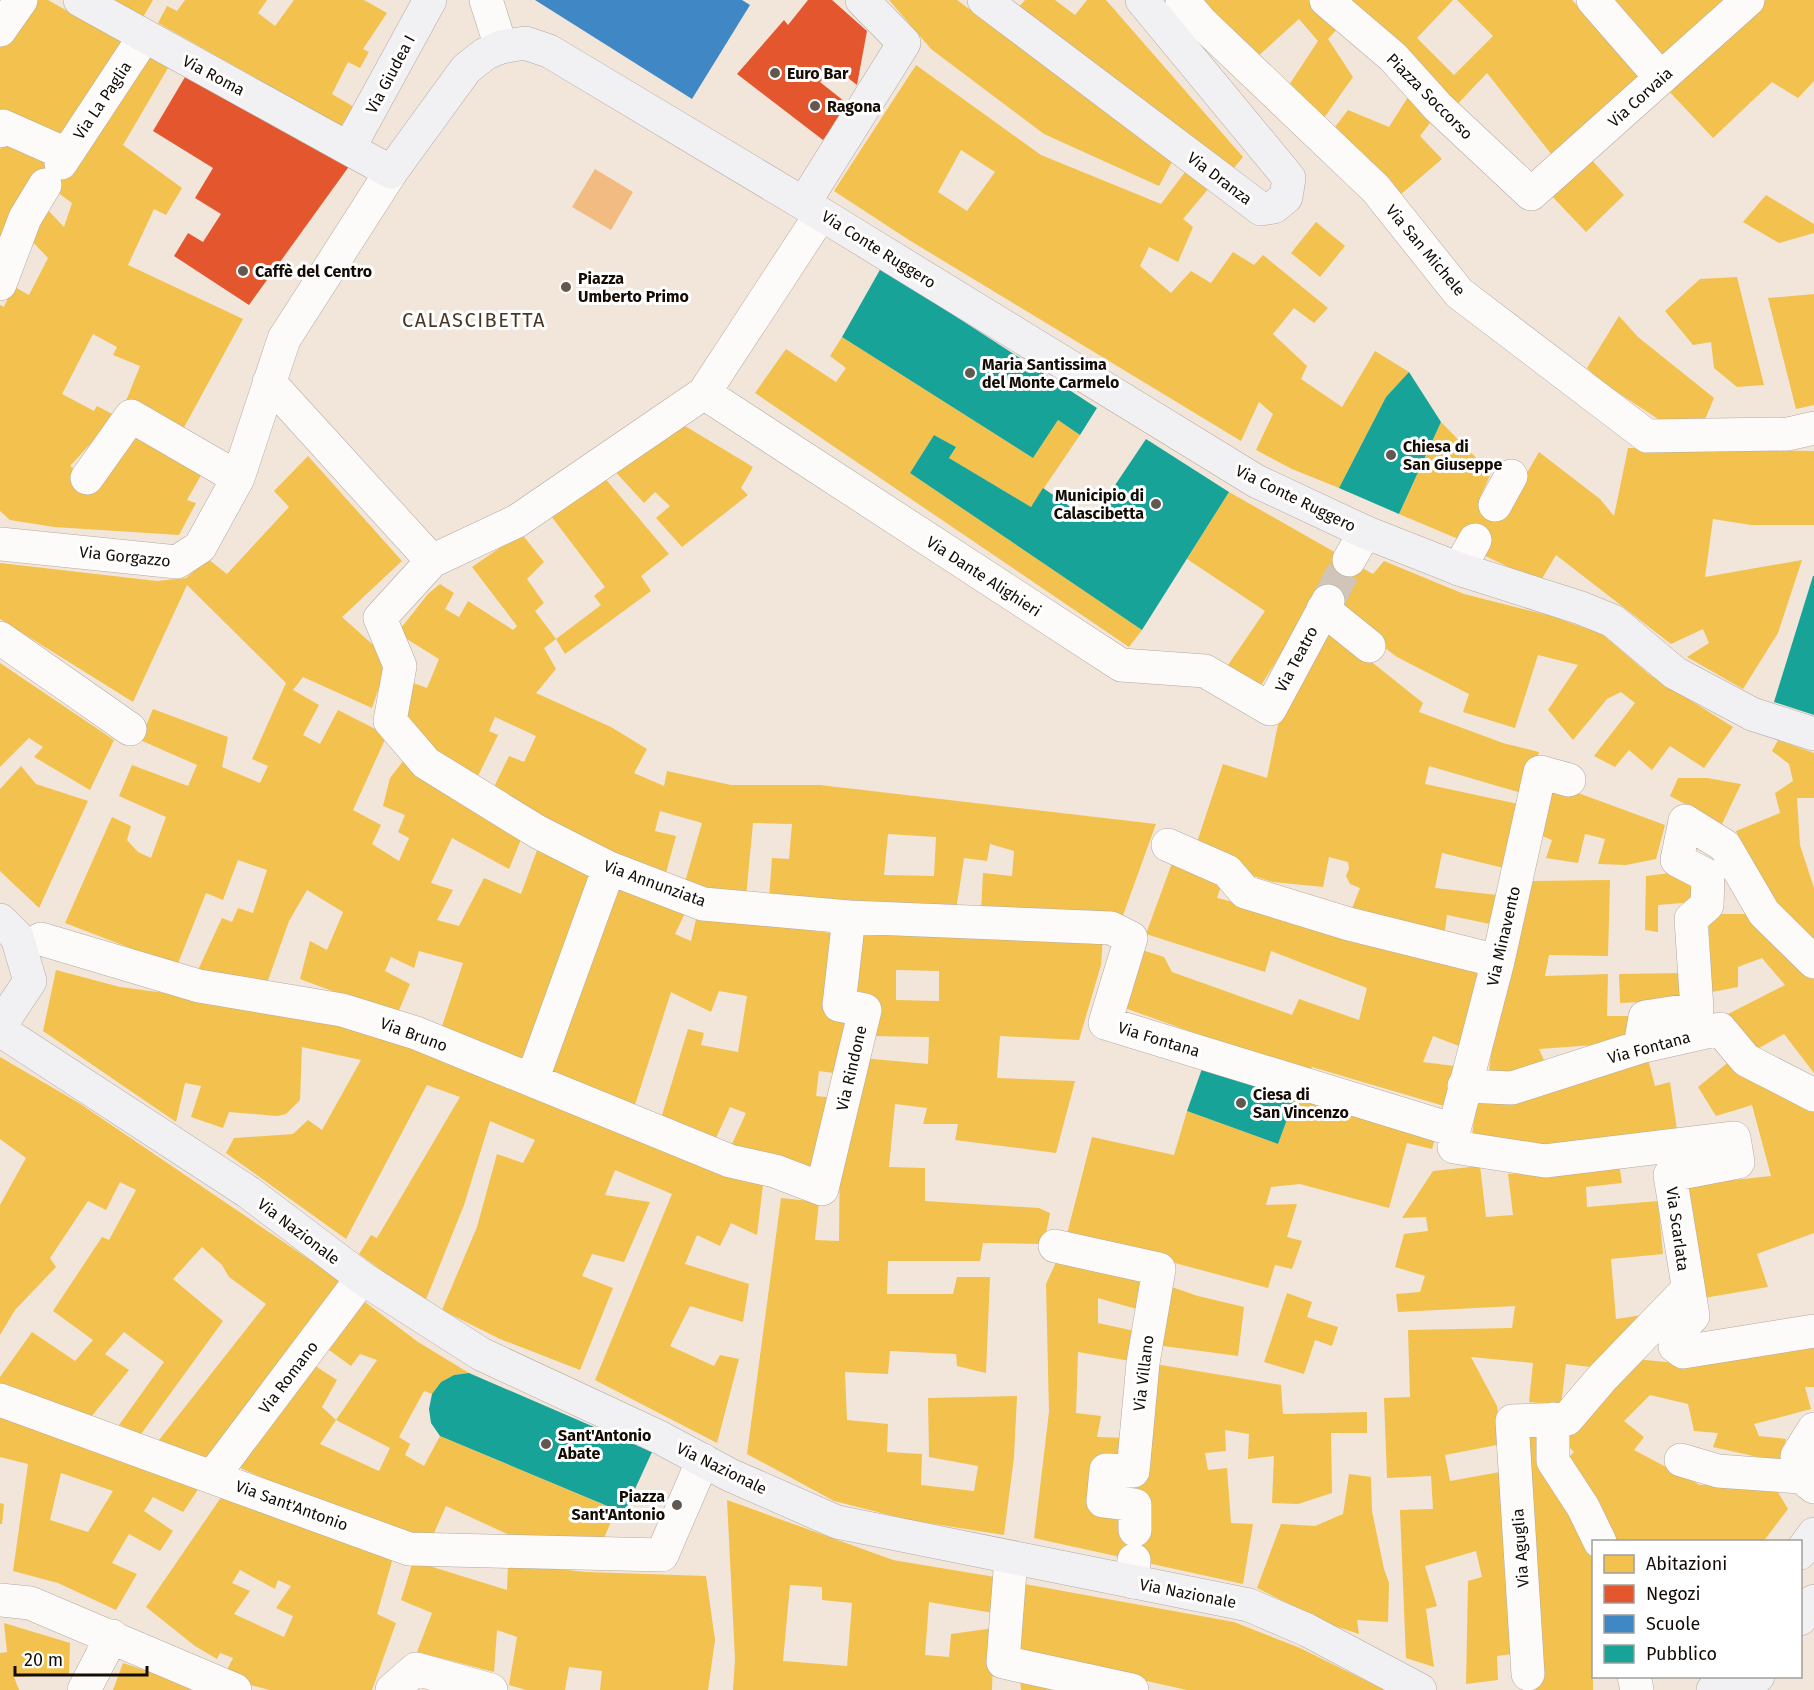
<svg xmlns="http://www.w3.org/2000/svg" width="1814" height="1690" font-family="'Fira Sans',sans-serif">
<rect width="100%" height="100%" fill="#f2e6da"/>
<!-- water -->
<path fill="#f1bb82" d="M595,169L633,192L611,230L572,207Z"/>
<!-- homes -->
<path fill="#f2c14e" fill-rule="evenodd" d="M30,0H48L127,45L62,143L0,117V45Z
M111,0H153L142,19Z
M185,0H267L258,13L275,26L294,0H364L387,13L363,49L369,52L360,68L348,62L332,94L354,107L341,126L158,23L167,6L177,11Z
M889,0H957L1173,160L1159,186L1044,134L931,49Z
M1025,0H1055L1075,15L1087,0H1106L1243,157L1234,168L1018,8Z
M1198,0H1318L1342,24L1328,39L1353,77L1324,118L1287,88L1318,41L1299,19L1256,58Z
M1339,0H1453L1417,38L1454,75L1493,36L1457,0H1572L1644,77L1552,155L1487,73L1450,112Z
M1608,0H1727L1663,62Z
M1762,0H1814V81L1798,98L1772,82L1713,138L1666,88Z
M143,52L168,68L123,145L182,188L166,215L154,209L128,265L243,319L181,433L126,401L140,366L113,355L117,347L93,334L62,394L94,411L97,406L116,416L70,466L96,483L135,433L204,470L187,500L196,503L179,535L54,527L10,520L0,511V305L4,307L13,286L29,295L48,258L28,237L44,206L64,227L72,203L53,189L0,261V149L10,137L68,166Z
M916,65L1041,155L1161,204L1185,172L1209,188L1183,219L1193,227L1178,262L1149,247L1140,266L1171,293L1191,271L1211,283L1233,252L1254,265L1263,255L1328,308L1314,323L1294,308L1273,334L1307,366L1301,379L1342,407L1375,351L1409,372L1386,397L1339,488L1292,469L1256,450L1273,414L1259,402L1241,441L909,240L834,191ZM961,150L995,172L967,211L938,192Z
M1408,97L1430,123L1420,136L1442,159L1400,195L1335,127L1348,110L1389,127Z
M1587,155L1624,195L1586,232L1548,192Z
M1766,195L1814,224V233L1779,243L1743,222Z
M1316,222L1345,246L1320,277L1291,253Z
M1737,277L1764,385L1737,387L1714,368L1711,342L1693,345L1665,311L1700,279Z
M1814,294V405L1796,409L1768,298Z
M1619,316L1638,337L1714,398L1704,422L1664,423L1602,382L1587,368Z
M842,337L1033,458L1058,420L1080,435L1031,507L949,458L956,447L934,435L910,473L1142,630L1129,647L755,393L786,349L836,382L846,368L830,356Z
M1441,422L1491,473L1480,498L1506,510L1539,452L1600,499L1614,516L1628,448L1814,451V525H1751L1713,519L1705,577L1802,560L1778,633L1743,689L1687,657L1709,643L1703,629L1671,644L1556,555L1540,582L1481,554L1463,541L1399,514Z
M680,423L753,467L741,488L748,495L682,547L656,518L670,506L655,492L644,503L611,467L665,430L673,434Z
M308,456L402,561L342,617L371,643L381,649L384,673L372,708L303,677L293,690L319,705L303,735L320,744L338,710L387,735L353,810L381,825L372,844L399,861L409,838L398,832L405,815L383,806L390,778L404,760L524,832L509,869L452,838L431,883L453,890L437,920L459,926L484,878L521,894L540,842L595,873L526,1065L440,1032L463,963L419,951L414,968L391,957L385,971L410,984L397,1015L300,979L310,941L327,950L343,912L307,890L289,921L266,986L198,970L222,918L232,922L238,908L253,913L267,870L238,860L223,900L206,893L177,966L65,923L112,817L131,826L127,840L138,852L151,858L166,817L119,796L132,765L188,786L197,765L140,740L153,709L228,737L222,767L260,783L268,766L252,759L286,683L187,585L133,702L0,619V563L157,581L186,578L208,559L227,574L289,507L274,491Z
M603,476L669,554L641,576L651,591L565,654L556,639L544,648L556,669L536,693L611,727L647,749L634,773L664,786L667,771L731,785H820L1156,824L1122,918L981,911L983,873L1012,876L1014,851L990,844L987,861L964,858L956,910L769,899L772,858L789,859L792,824L753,823L746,897L685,882L702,823L660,811L655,831L676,836L664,880L490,795L509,756L524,762L536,736L495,717L489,731L498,735L477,778L432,756L403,724L408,681L427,688L439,659L397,633L428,594L440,584L454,593L445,609L459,617L468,601L513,630L517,626L472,567L521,533L544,562L527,579L544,603L535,611L556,639L601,605L594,596L605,587L551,516ZM888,834L936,837L934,876L884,875Z
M1229,492L1373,574L1384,561L1464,594L1551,616L1602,634L1650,675L1733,727L1704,768L1670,746L1652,770L1629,750L1615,767L1594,756L1635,703L1621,692L1607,699L1573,740L1548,710L1578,665L1538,655L1515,728L1463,712L1469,694L1397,657L1317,597L1258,690L1226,668L1265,611L1187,559Z
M1324,624L1423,703L1419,712L1503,743L1539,752L1525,794L1429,766L1425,784L1523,805L1504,868L1442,853L1435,888L1497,895L1490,924L1447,915L1444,938L1349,916L1360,888L1350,884L1346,876L1349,869L1348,862L1329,857L1323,887L1273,882L1243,873L1197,842L1223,764L1267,778L1281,710Z
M0,663L114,740L90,790L34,757L43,747L29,738L0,767Z
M1778,740L1814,753V798H1797L1800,845L1814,888V952L1768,910L1736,831L1780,813L1775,793L1793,781L1789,764L1772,751Z
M21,766L36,784L88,801L39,908L0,871V789Z
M1678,778H1707L1741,784L1722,824L1670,796Z
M1570,790L1665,825L1656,859L1626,865L1598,864L1605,839L1585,834L1578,863L1546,858L1552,840L1535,833L1543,791Z
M1172,863L1222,883L1217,898L1404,942L1480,974L1459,1046L1433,1036L1423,1062L1454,1066L1444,1106L1312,1067L1309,1074L1122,1007L1142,950L1164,957L1172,972L1292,1015L1299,999L1359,1020L1367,988L1271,951L1265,972L1146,934Z
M1679,872L1699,878L1695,902L1658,905V932L1645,930L1646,876Z
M1610,880L1608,956L1549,955L1545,976L1608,974L1607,1016H1630L1629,1034L1607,1044L1539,1049L1546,1065L1518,1072H1489L1494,1025L1531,881Z
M613,884L687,909L675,934L691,941L697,915L838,934L854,1016L841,1074L819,1071L816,1096L836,1098L816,1174L732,1144L746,1113L730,1107L716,1138L662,1115L688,1029L704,1033L701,1045L738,1052L747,996L719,991L711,1012L671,992L634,1108L546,1072Z
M1708,914H1754L1814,976V1073L1784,1034L1752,1052L1728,1014L1785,985L1762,958L1738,967V987L1712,992Z
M858,929L1103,938L1101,965L1079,1040L1000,1036L997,1078L1075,1081L1056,1153L955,1140L958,1124H923L927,1108L895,1104L889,1167L925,1168V1201L1039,1208L1050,1213L1044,1244L983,1243L980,1261H888L887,1294H953L957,1277H990L986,1373L957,1366L956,1354L890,1351L888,1374L845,1372L847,1420L888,1424L887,1452L922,1454L921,1485L974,1491L978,1466L929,1457L928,1398L1017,1396L1014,1457L1004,1535L909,1520L834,1501L747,1454L781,1198L819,1202L815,1240L839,1241L840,1137L862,1058L928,1064L929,1037L871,1036L852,1000ZM896,970L939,971V1001L896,1000Z
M56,970L120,987L286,1009L368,1025L764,1176L757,1235L731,1223L720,1246L697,1235L685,1264L749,1284L743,1322L690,1306L670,1346L714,1366L720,1355L739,1359L717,1443L595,1380L672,1194L615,1170L605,1195L650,1202L624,1262L592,1254L582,1276L613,1288L580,1370L500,1339L442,1310L477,1227L497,1154L523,1163L535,1140L490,1121L464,1205L425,1302L359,1254L371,1235L377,1238L460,1097L427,1085L346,1239L226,1153L234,1138L293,1134L308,1120L322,1130L361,1060L302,1047L300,1100L286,1114L277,1116L229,1112L223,1128L191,1117L201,1086L185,1083L176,1122L43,1031Z
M1682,973L1684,1000L1620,1003L1619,974Z
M1647,1055L1655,1086L1670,1082L1677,1130L1544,1150L1472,1136L1476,1104L1513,1099Z
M0,1057L79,1103L341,1281L212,1463L159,1440L266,1304L229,1277L222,1265L202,1247L173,1279L223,1321L141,1434L119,1425L164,1362L124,1332L105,1354L129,1370L91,1417L0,1383V1377L32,1332L75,1361L93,1340L53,1311L102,1237L109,1240L136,1190L120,1182L106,1210L88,1201L50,1258L56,1267L15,1310L0,1335V1205L26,1158L0,1139Z
M1731,1060L1814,1112V1233L1757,1254L1768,1287L1698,1299L1687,1185L1771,1176L1752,1105L1716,1116L1698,1087Z
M1296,1095L1436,1135L1432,1149L1407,1143L1389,1208L1300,1184L1271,1187L1266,1205L1297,1204L1287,1237L1302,1241L1292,1269L1275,1265L1268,1288L1067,1234L1092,1137L1174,1155L1187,1111L1278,1144Z
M1619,1163L1622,1183L1586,1187L1587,1207L1658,1201L1663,1254L1611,1259L1616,1319L1649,1314L1598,1368L1566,1364L1561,1405L1529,1402L1533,1363L1471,1357L1497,1406L1502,1444L1445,1455L1450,1481L1500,1472L1520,1653L1497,1656L1498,1680L1466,1684L1468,1581L1482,1577L1476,1551L1425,1566L1437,1606L1426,1609L1434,1667L1406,1658L1400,1510L1433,1509L1431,1476L1387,1478L1384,1398L1410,1397L1408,1330L1512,1328L1515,1306L1398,1312L1396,1294L1420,1292L1425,1276L1395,1267L1404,1234L1428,1231L1426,1217L1402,1218L1433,1171L1480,1166L1486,1217L1513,1215L1508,1174Z
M1057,1260L1149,1275L1140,1310L1098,1298V1323L1144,1333L1136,1362L1078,1352L1076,1413L1101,1416L1097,1437L1126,1438L1116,1496L1149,1363L1281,1385L1283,1414L1367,1412V1433H1331L1332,1493L1298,1504L1272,1503L1274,1456L1248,1459L1249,1434L1225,1430L1226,1451L1205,1453L1208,1470L1227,1468L1231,1523L1253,1524L1243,1584L1034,1538L1049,1412L1046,1284Z
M1163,1284L1198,1296L1244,1307L1238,1356L1156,1345Z
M1287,1293L1312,1302L1307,1317L1338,1327L1332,1346L1315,1340L1304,1374L1264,1362Z
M361,1299L418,1342L469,1373L454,1375L441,1382L432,1394L424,1391L399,1437L410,1444L405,1455L424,1466L440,1436L616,1510L604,1538L514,1537L446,1506L430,1542L358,1520L231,1464L309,1362L337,1380L322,1407L336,1420L320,1444L379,1471L390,1448L336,1420L377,1360L360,1354L351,1366L325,1347Z
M1814,1341V1387H1805L1811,1409L1754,1424L1759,1436L1786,1439L1780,1462L1713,1447L1718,1433L1694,1431L1688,1404L1650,1395L1624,1421L1644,1437L1634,1450L1700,1485L1772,1482L1788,1509L1763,1542H1609L1561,1465L1574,1452L1563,1441L1635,1359L1697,1365Z
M0,1414L201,1485L183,1512L153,1497L144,1511L173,1531L160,1551L129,1534L112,1563L137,1574L116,1610L58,1583L13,1571L28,1464L0,1457ZM61,1473L113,1491L88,1532L50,1520Z
M1523,1431L1546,1432L1593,1551V1690H1536Z
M1349,1474L1371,1477L1372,1511L1384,1569L1389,1583L1388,1622L1357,1620L1359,1634L1329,1624L1257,1588L1281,1524L1315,1526L1343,1514Z
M224,1493L394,1554L377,1614L396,1623L372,1690H270L223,1678L233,1658L220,1653L217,1659L195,1646L146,1607ZM240,1570L275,1589L278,1580L291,1586L276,1608L293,1616L284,1637L234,1614L250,1591L232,1583Z
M727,1500L893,1560L995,1577L993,1613L929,1602L925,1655L949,1657L951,1634L994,1628L992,1690H733L735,1659ZM790,1585L822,1587V1600L852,1603L847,1666L783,1661Z
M0,1503L4,1504L2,1524H0Z
M413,1561L507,1590L508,1564L587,1572L706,1576L715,1640L708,1690H600L602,1671L569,1667L565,1690H526L509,1685L517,1637L497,1630L494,1672L417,1652L432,1613L401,1600Z
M1019,1583L1234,1622L1300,1648L1385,1690H1187L1012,1651Z
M4,1623L70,1643L69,1674L14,1677L19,1690H0V1653L7,1652Z
M123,1663L204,1690H113Z
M1020,1679L1069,1690H1021Z"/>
<!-- shops -->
<path fill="#e4572e" d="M808,0H832L867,31L857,85L834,67L820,82L849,105L823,140L737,74L784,20L788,25Z
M185,77L350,165L249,305L174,256L188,233L203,242L221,214L195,198L213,168L153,131Z"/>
<!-- schools -->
<path fill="#3f88c5" d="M535,0H742L750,5L692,99Z"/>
<!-- public -->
<path fill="#17a398" d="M881,268L1097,408L1080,435L1058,420L1033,458L842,337Z
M1409,372L1441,422L1399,514L1339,488L1386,397Z
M934,435L956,447L949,458L1031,507L1043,488L1091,521L1146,439L1229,492L1142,630L910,473Z
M1813,576H1814V715L1774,702Z
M1204,1063L1296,1095L1278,1144L1187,1111Z
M469,1373L652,1452L624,1513L440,1436L431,1423L429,1409L432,1394L441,1382L454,1375Z"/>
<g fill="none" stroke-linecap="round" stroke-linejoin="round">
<!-- street-tunnel -->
<path stroke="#d1c5ba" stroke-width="33" stroke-dasharray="33 16" stroke-linecap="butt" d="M1328,601L1349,560"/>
<defs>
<path id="street" d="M486,0L501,47
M1182,0L1203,24L1376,189L1459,293L1647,436L1788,434L1814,428
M1326,0L1393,57L1438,107L1531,194L1748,0
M1593,0L1661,78
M0,30L21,0
M0,131L3,126L66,154
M61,163L144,37
M0,284L25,218L45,185
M269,382L432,561L380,618L400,666L390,721L426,763L538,832L609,868L703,904L849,917L1111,928L1131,938L1105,1023L1454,1130
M704,393L1121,665L1205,671L1270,709L1328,601
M87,478L131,416L238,478
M1495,505L1511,476
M0,544L177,562L200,547L238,478L284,339L391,172
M1349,560L1365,532
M432,561L517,521L704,393L821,214
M1459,569L1475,540
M1323,609L1369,646
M0,638L130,729
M1569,780L1540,772L1498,961L1454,1130V1147L1545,1161L1734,1138L1738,1162L1670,1175L1693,1316L1677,1333L1675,1346L1683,1352L1814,1331
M1168,845L1227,871L1245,892L1349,924L1498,961
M41,939L199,986L342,1010L416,1033L730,1161L775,1171L822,1189L865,1010L839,1005L849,917
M1640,1047L1645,1017L1697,1009L1691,919L1707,905L1708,876L1677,860L1685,821L1725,846L1764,913L1814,962
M532,1080L609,868
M1464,1086L1512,1088L1640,1047L1720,1029L1746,1060L1814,1095
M1055,1246L1159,1269L1143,1363L1133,1471L1106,1470L1103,1501L1135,1505V1530
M0,1400L409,1549L662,1555L703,1460
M1553,1419V1461L1583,1507L1600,1542
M1814,1429L1797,1456L1801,1477L1814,1487
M1681,1460L1718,1471L1801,1477
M213,1476L362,1278
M1011,1558L1003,1662L1132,1690
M1132,1582L1134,1560
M0,1600L30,1603L235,1690
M1528,1674L1512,1421L1567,1419L1603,1377L1687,1290
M1634,1676L1637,1690
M84,1690L112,1636
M392,1690L416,1669L491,1690"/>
<path id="secondary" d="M80,0L391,172L466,69L485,54L501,47L525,43L549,51L821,214L1256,481L1365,532L1459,569L1581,608L1613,621L1675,673L1752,714L1814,734
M984,0L1261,209L1274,207L1286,197L1289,178L1142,0
M349,148L430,0
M804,203L904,43L862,0
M0,920L17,937L30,981L0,1026
M0,1030L248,1192L362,1278L481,1354L659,1437L730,1475L837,1522L1249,1605L1307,1630L1420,1690
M1800,1553L1814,1534
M1800,1619L1814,1601
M1713,1690L1723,1676
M1745,1690L1758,1676"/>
</defs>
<!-- street casing -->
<use href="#street" stroke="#b3a9a0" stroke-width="34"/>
<!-- secondary casing -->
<use href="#secondary" stroke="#b3a9a0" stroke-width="34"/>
<!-- street -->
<use href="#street" stroke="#fdfbf9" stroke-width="33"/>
<!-- secondary -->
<use href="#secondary" stroke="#f1f0f3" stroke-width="33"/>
</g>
<!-- markers -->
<g fill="#625850" stroke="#fff" stroke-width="2">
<circle cx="775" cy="73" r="6"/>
<circle cx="815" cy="106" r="6"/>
<circle cx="243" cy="271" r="6"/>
<circle cx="566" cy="287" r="6"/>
<circle cx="970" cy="373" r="6"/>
<circle cx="1391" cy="455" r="6"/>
<circle cx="1156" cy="504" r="6"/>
<circle cx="1241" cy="1103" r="6"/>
<circle cx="546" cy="1444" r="6"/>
<circle cx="677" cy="1505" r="6"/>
</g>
<g text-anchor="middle" stroke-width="6" stroke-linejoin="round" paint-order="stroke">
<!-- poi labels -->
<g font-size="16" font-weight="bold" fill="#140c05" stroke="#fff" text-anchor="start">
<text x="787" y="79">Euro Bar</text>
<text x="827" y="112">Ragona</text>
<text x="255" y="277">Caffè del Centro</text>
<text x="578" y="284">Piazza<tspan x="578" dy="18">Umberto Primo</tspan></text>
<text x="982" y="370">Maria Santissima<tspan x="982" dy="18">del Monte Carmelo</tspan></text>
<text x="1403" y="452">Chiesa di<tspan x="1403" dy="18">San Giuseppe</tspan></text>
<text x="1144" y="501" text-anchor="end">Municipio di<tspan x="1144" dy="18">Calascibetta</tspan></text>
<text x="1253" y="1100">Ciesa di<tspan x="1253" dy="18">San Vincenzo</tspan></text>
<text x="558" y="1441">Sant'Antonio<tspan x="558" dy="18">Abate</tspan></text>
<text x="665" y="1502" text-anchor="end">Piazza<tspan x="665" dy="18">Sant'Antonio</tspan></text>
</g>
<!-- street labels -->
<g font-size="16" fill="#140c05" stroke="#fff">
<text transform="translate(390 74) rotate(-62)" y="6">Via Giudea I</text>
<text transform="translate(214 75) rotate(28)" y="6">Via Roma</text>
<text transform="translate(1430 96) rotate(45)" y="6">Piazza Soccorso</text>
<text transform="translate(1640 97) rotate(-42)" y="6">Via Corvaia</text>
<text transform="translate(102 100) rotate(-56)" y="6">Via La Paglia</text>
<text transform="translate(1220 178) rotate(37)" y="6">Via Dranza</text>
<text transform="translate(879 249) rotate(32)" y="6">Via Conte Ruggero</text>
<text transform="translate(1426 250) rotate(50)" y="6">Via San Michele</text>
<text transform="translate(1296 498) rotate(26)" y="6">Via Conte Ruggero</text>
<text transform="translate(125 556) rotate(6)" y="6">Via Gorgazzo</text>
<text transform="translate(984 576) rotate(33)" y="6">Via Dante Alighieri</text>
<text transform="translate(1296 659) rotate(-62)" y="6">Via Teatro</text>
<text transform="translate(655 883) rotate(20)" y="6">Via Annunziata</text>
<text transform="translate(1503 936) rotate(-77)" y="6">Via Minavento</text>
<text transform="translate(414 1034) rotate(20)" y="6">Via Bruno</text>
<text transform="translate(1159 1039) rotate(17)" y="6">Via Fontana</text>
<text transform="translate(1649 1047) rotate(-15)" y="6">Via Fontana</text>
<text transform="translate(851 1068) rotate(-77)" y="6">Via Rindone</text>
<text transform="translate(1678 1229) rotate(82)" y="6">Via Scarlata</text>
<text transform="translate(299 1231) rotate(37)" y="6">Via Nazionale</text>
<text transform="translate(1143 1373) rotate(-83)" y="6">Via Villano</text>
<text transform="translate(288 1377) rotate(-53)" y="6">Via Romano</text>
<text transform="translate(722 1468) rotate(26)" y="6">Via Nazionale</text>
<text transform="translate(292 1505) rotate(20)" y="6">Via Sant'Antonio</text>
<text transform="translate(1520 1548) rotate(-94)" y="6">Via Aguglia</text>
<text transform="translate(1188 1593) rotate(11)" y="6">Via Nazionale</text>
</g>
<!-- quarter labels -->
<g font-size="20" letter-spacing="1.5" fill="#493624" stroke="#fff">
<text x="474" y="327">CALASCIBETTA</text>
</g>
</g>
<!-- legend -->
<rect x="1592" y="1540" width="210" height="138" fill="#ffffff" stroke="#a19e9b" stroke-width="1.5"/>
<rect x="1604" y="1555" width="30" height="18" fill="#f2c14e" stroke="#a19e9b" stroke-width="1.5"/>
<text x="1646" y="1570" font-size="18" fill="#140c05">Abitazioni</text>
<rect x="1604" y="1585" width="30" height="18" fill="#e4572e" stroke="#a19e9b" stroke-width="1.5"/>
<text x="1646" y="1600" font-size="18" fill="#140c05">Negozi</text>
<rect x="1604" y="1615" width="30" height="18" fill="#3f88c5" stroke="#a19e9b" stroke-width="1.5"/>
<text x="1646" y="1630" font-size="18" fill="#140c05">Scuole</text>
<rect x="1604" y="1645" width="30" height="18" fill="#17a398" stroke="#a19e9b" stroke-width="1.5"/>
<text x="1646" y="1660" font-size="18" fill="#140c05">Pubblico</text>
<!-- scale -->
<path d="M15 1666v9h132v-9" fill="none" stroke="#140c05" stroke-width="3"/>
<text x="24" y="1666" font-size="18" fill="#140c05" stroke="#ffffff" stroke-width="4.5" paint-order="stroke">20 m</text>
</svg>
